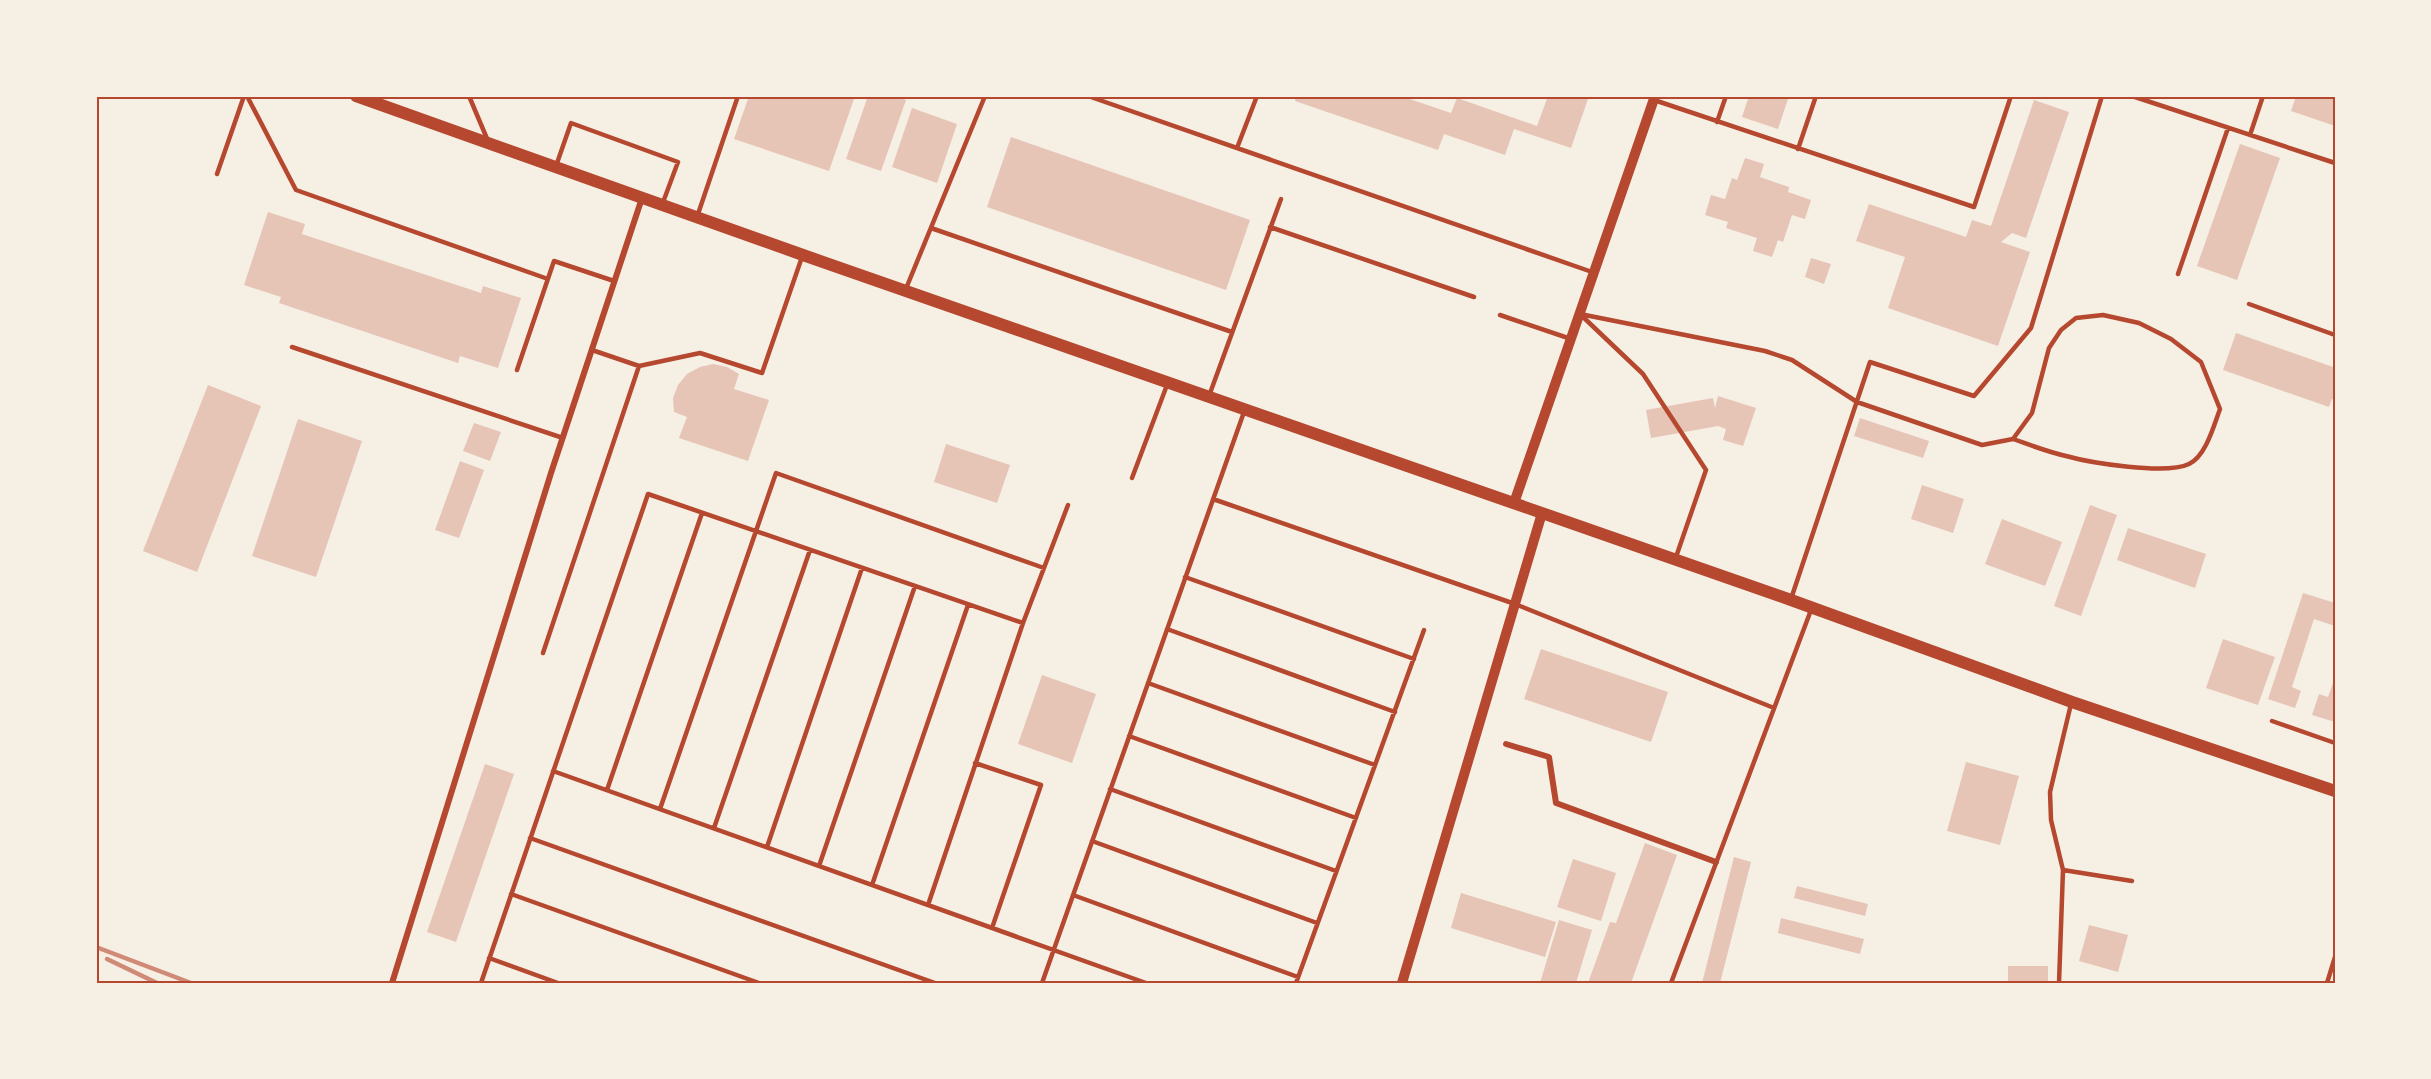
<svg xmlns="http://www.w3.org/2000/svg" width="2431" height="1079" font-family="Lora,serif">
<rect width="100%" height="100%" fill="#f6efe4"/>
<!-- building -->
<path fill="#e6c5b7" d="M749,96H855L829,171L734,139Z
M868,96H894L906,100L881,171L846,159Z
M1296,96H1401L1451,113L1457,98L1537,126L1548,96H1589L1571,148L1514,129L1505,155L1444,134L1438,150L1295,101Z
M1749,96H1789L1778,129L1742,117Z
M2296,96H2335V126L2291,111Z
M2034,100L2069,112L2026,238L2012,233L2001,242L2030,252L1998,346L1888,308L1905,257L1856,241L1869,204L1966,237L1972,220L1991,226Z
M912,108L957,124L937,183L892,167Z
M1011,137L1250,220L1226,290L987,207Z
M2240,144L2280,158L2237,280L2197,266Z
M1745,158L1764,164L1760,177L1789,187L1788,192L1811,200L1805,219L1792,215L1783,242L1778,240L1772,257L1753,251L1757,238L1726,228L1728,222L1705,215L1711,195L1725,199L1732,178L1737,180Z
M268,212L305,224L302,234L481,293L483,286L521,298L498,368L460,356L458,363L279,303L281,297L244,285Z
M1811,258L1831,264L1824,284L1805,277Z
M2236,333L2333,367L2335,363V400L2332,399L2329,407L2223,370Z
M713,364L727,367L739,374L734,389L769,400L748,461L679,438L687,417L674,412L673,398L678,385L687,374L700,367Z
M208,385L261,406L197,572L143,551Z
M1718,396L1756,408L1743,446L1723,440L1726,429L1718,426L1651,438L1646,410L1713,398L1715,408Z
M1860,418L1929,441L1923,458L1854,436Z
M298,419L362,441L316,577L252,556Z
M474,423L501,432L490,461L463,451Z
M946,444L1010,465L997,503L934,482Z
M460,461L484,470L459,538L435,530Z
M1922,485L1964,499L1953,533L1911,519Z
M2090,505L2117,515L2081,616L2054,606Z
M2002,519L2062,542L2045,586L1985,564Z
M2128,528L2206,554L2195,588L2117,560Z
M2303,593L2335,603V626L2314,619L2292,687L2301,691L2295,708L2268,699Z
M2223,639L2275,657L2258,705L2206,688Z
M1541,649L1668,692L1651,742L1524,699Z
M1042,675L1096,694L1072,763L1018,744Z
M2335,677V722L2312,715L2319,694L2328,697Z
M1966,762L2019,776L2000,845L1947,831Z
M485,764L514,774L456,942L427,932Z
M1645,843L1677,855L1631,983H1588L1610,922L1616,923Z
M1734,857L1751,862L1720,983H1702Z
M1573,859L1616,873L1601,921L1557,907Z
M1797,886L1868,904L1865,916L1794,898Z
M1461,893L1556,922L1545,957L1451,928Z
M1781,918L1864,939L1860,954L1778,933Z
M1559,920L1592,930L1576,983H1540Z
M2089,925L2128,935L2118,972L2079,961Z
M2008,966H2048V983H2008Z"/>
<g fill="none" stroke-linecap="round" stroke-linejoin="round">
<!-- service -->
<path stroke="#b5482f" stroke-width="4.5" d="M247,96L296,190L548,279
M469,96L488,141
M1088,96L1592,272
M2132,96L2335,163
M1654,100L1974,207L2011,96
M1717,122L1726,96
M2250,135L2263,96
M1237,148L1257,96
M1798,149L1816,96
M556,166L571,123L678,162L662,205
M217,174L244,96
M697,217L738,96
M1270,227L1474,297
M931,228L1232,332
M2178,274L2228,128
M905,291L985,96
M2249,304L2335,335
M1580,314L1765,351L1792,360L1857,402L1982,445L2013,439L2032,413L2049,348L2061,330L2076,318L2103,315L2139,323L2171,339L2201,362L2220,409C2214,425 2206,456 2189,464C2166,475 2091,463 2066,456C2048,452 2030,445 2013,439
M1500,315L1571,339
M1582,316L1643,374L1706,470L1676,557
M292,347L563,438
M592,350L639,366
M517,370L554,261L614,281
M1209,396L1281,199
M1132,478L1167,385
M1213,499L1515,604L1774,708
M1185,577L1414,659
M1791,599L1870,362L1974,396L2031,328L2102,96
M1167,629L1395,712
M543,653L639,366L700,353L762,373L802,257
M1148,683L1375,765
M2272,721L2335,743
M1129,736L1356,818
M975,763L1041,785L992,928
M553,771L1146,983
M1110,789L1336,871
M607,790L702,513
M660,809L776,473L1044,568
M714,828L810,550
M530,838L935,983
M1092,841L1317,923
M767,847L862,568
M819,866L915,586
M2063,870L2132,881
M872,885L968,605
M511,894L759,983
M1073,895L1298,977
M928,905L1023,623L1068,505
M489,958L558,983
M481,983L648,494L1023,623
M1042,983L1244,412
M1296,983L1424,630
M1671,983L1811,610
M2059,983L2063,870L2051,820L2050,792L2071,704
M2327,983L2335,957"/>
<!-- minor -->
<path stroke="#b5482f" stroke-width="6" d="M1506,744L1549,757L1556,803L1716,862
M392,983L551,473L642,198"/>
<!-- tertiary -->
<path stroke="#b5482f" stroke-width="10" d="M1514,503L1655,96
M1402,983L1542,513"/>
<!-- secondary -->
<path stroke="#b5482f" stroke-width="12" d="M356,96L803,255L1791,600L2072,702L2335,791"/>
<!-- rail -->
<path stroke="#cf8b77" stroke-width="4.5" d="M96,947L191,983
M107,959L157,983"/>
</g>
<!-- border -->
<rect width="2431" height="1079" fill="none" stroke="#f6efe4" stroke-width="195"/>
<rect x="98" y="98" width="2236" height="884" fill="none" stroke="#b5482f" stroke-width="2"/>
</svg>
